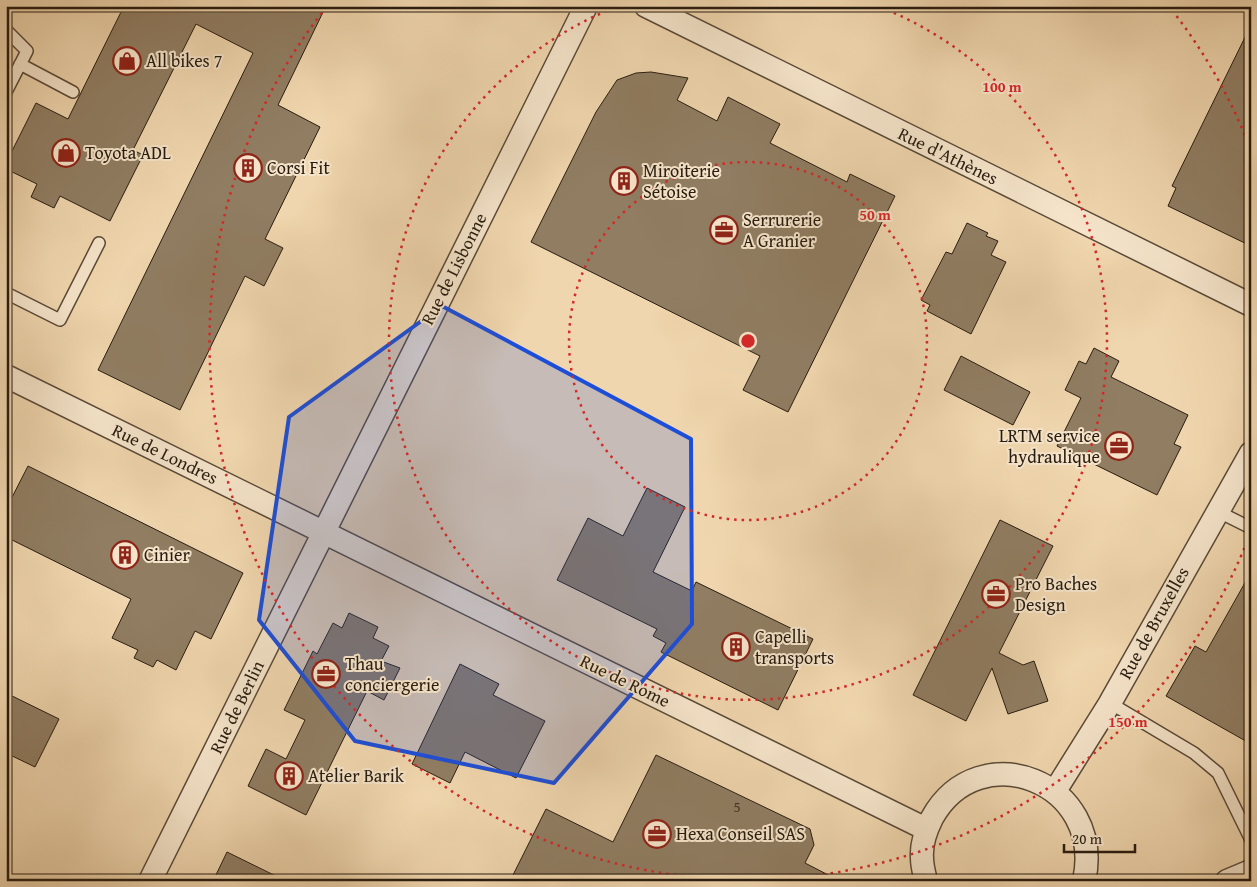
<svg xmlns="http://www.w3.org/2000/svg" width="1257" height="887" font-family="'Gentium Book Plus',serif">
<rect width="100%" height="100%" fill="#f0d6ae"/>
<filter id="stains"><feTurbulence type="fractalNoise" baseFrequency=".004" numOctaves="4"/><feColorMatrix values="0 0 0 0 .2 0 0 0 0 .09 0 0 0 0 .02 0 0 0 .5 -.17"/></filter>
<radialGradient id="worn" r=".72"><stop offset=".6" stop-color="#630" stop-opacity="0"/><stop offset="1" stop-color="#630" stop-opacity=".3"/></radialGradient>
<!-- building -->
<path fill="#907d62" stroke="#281c10" d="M124,6H326L278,105L320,127L265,239L283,248L264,286L245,276L180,410L98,370L253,53L196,24L133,150L143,155L110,221L60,196L54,208L31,197L37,184L6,169V163L36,103L68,119Z
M1251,25V246L1168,206L1176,188L1172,186Z
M651,72L688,78L677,100L717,121L728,97L780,124L770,143L847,182L850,174L895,196L788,412L743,390L760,356L531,242L596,112L617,80L636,73Z
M967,223L988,233L986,236L998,241L991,255L1006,262L971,334L927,311L930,305L921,300L946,252L952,254Z
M1094,348L1119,361L1111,377L1188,415L1174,444L1181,447L1157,495L1057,446L1081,398L1065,390L1079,361L1086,364Z
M961,356L1030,392L1013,425L944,390Z
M28,466L243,573L211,639L195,631L176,670L157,660L153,667L134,658L138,650L112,638L131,599L6,537V509Z
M647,488L685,507L653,572L692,591L696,582L813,639L778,710L661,652L666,643L653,636L657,629L557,580L588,518L623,536Z
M1000,520L1053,546L999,653L1023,665L1034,661L1048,701L1008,714L992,668L966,721L913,695Z
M1251,572V744L1166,696L1195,646L1206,652Z
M349,613L378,627L373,638L389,646L381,661L400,668L384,700L367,691L306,815L248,786L266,749L286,759L305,720L284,710L313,651L317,654L333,623L342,628Z
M460,664L499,684L493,695L545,721L516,778L465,752L450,783L412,764Z
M6,693L59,719L35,767L6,753Z
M656,755L810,829L814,845L805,863L840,881H510L546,809L613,842Z
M227,852L286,881H213Z"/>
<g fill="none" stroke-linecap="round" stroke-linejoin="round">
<defs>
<path id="service" d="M6,30L27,51L6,92
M20,64L73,92
M6,293L60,320L99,243
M1217,511L1251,528
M1110,703L1194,753L1218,773L1251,840"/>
<path id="minor" d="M646,6L1251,305
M6,376L926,829
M1055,791L1110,703L1251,453
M150,881L586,6
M926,881C924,873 922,866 922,858C921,845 926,830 932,818C979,733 1106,782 1084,881
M1227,881L1251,871"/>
</defs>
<!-- service casing -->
<use href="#service" stroke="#5a4a38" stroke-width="14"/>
<!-- minor casing -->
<use href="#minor" stroke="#5a4a38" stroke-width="25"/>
<!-- service -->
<use href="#service" stroke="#f5e4ca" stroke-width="11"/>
<!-- minor -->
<use href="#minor" stroke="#f5e4ca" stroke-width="22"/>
</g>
<!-- marked area -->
<path fill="#1d4ed8" fill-opacity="0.2" stroke="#1d4ed8" stroke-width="4" stroke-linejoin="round" d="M442,306L691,439L692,624L554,783L355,741L259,620L289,417Z"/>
<!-- distance rings -->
<g fill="none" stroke="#d62828" stroke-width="2.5" stroke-dasharray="2.5 5">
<circle cx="748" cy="341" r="179"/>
<path d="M880 7A359 359 0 1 1 616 7"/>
<path d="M1250 534A538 538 0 1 1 324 10M1172 10A538 538 0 0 1 1250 148"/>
</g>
<!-- icons -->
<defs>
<symbol id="shop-ring" viewBox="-11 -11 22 22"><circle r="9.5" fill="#f5e4ca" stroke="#8f2418" stroke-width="1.5"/><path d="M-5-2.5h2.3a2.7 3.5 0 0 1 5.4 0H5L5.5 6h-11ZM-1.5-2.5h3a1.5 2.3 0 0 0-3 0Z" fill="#8f2418"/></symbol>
<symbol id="building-ring" viewBox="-11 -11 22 22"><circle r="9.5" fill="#f5e4ca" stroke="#8f2418" stroke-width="1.5"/><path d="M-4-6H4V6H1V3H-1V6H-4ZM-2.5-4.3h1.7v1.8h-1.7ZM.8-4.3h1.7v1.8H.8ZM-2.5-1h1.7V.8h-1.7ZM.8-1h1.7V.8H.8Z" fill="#8f2418"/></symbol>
<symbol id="office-ring" viewBox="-11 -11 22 22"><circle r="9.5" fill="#f5e4ca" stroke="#8f2418" stroke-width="1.5"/><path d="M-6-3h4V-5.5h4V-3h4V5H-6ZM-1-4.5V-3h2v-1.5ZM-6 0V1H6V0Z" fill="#8f2418"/></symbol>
</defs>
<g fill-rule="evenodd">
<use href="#shop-ring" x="111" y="45" width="32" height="32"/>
<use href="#shop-ring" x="50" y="137" width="32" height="32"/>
<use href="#building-ring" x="232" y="152" width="32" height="32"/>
<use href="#building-ring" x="608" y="165" width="32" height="32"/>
<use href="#office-ring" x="708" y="214" width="32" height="32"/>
<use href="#office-ring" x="1103" y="430" width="32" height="32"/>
<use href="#building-ring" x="109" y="539" width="32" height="32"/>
<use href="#office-ring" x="980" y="578" width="32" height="32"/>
<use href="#building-ring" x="720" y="631" width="32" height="32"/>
<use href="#office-ring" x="310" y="658" width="32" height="32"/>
<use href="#building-ring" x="273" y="760" width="32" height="32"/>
<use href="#office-ring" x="641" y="818" width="32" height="32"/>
</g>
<g text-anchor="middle" stroke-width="4" stroke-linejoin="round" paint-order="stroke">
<!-- number labels -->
<g font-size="15" fill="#423424">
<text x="737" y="812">5</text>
</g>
<!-- poi labels -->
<g font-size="18" fill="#281c10" stroke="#f5e4ca" text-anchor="start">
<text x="146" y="67">All bikes 7</text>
<text x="85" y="159">Toyota ADL</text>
<text x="267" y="174">Corsi Fit</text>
<text x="643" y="177">Miroiterie<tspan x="643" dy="21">Sétoise</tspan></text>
<text x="743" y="226">Serrurerie<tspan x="743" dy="21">A Granier</tspan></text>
<text x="1100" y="442" text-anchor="end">LRTM service<tspan x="1100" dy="21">hydraulique</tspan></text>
<text x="144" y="561">Cinier</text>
<text x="1015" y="590">Pro Baches<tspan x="1015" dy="21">Design</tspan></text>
<text x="755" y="643">Capelli<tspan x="755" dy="21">transports</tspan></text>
<text x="345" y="670">Thau<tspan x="345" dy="21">conciergerie</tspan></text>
<text x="308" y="782">Atelier Barik</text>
<text x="676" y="840">Hexa Conseil SAS</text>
</g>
<!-- street labels -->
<g font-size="18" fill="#281c10" stroke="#f5e4ca">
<text transform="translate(948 156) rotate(26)" y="6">Rue d'Athènes</text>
<text transform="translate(454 269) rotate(-63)" y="6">Rue de Lisbonne</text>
<text transform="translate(165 454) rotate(26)" y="6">Rue de Londres</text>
<text transform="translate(1154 623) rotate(-61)" y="6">Rue de Bruxelles</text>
<text transform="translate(625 681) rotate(26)" y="6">Rue de Rome</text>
<text transform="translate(237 707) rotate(-64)" y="6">Rue de Berlin</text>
</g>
</g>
<circle cx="748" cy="341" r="8" fill="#d62828" stroke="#f5e4ca" stroke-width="2.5"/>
<g font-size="15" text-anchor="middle" font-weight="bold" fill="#d62828" stroke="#f5e4ca" stroke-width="4" stroke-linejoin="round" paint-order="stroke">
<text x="1002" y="92">100 m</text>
<text x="875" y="220">50 m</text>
<text x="1128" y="727">150 m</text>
</g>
<!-- margin -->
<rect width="1257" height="887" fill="none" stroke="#f0d6ae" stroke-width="25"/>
<rect x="8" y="8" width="1242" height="872" fill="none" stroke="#281c10" stroke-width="2.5"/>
<rect x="12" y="12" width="1232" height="862" fill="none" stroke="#281c10"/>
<!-- scale -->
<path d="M1064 844v8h71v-8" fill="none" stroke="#281c10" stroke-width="2.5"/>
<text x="1072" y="844" font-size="15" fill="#281c10" stroke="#f5e4ca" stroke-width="4" paint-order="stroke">20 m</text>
<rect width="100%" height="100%" filter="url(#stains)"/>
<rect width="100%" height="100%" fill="url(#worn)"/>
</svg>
